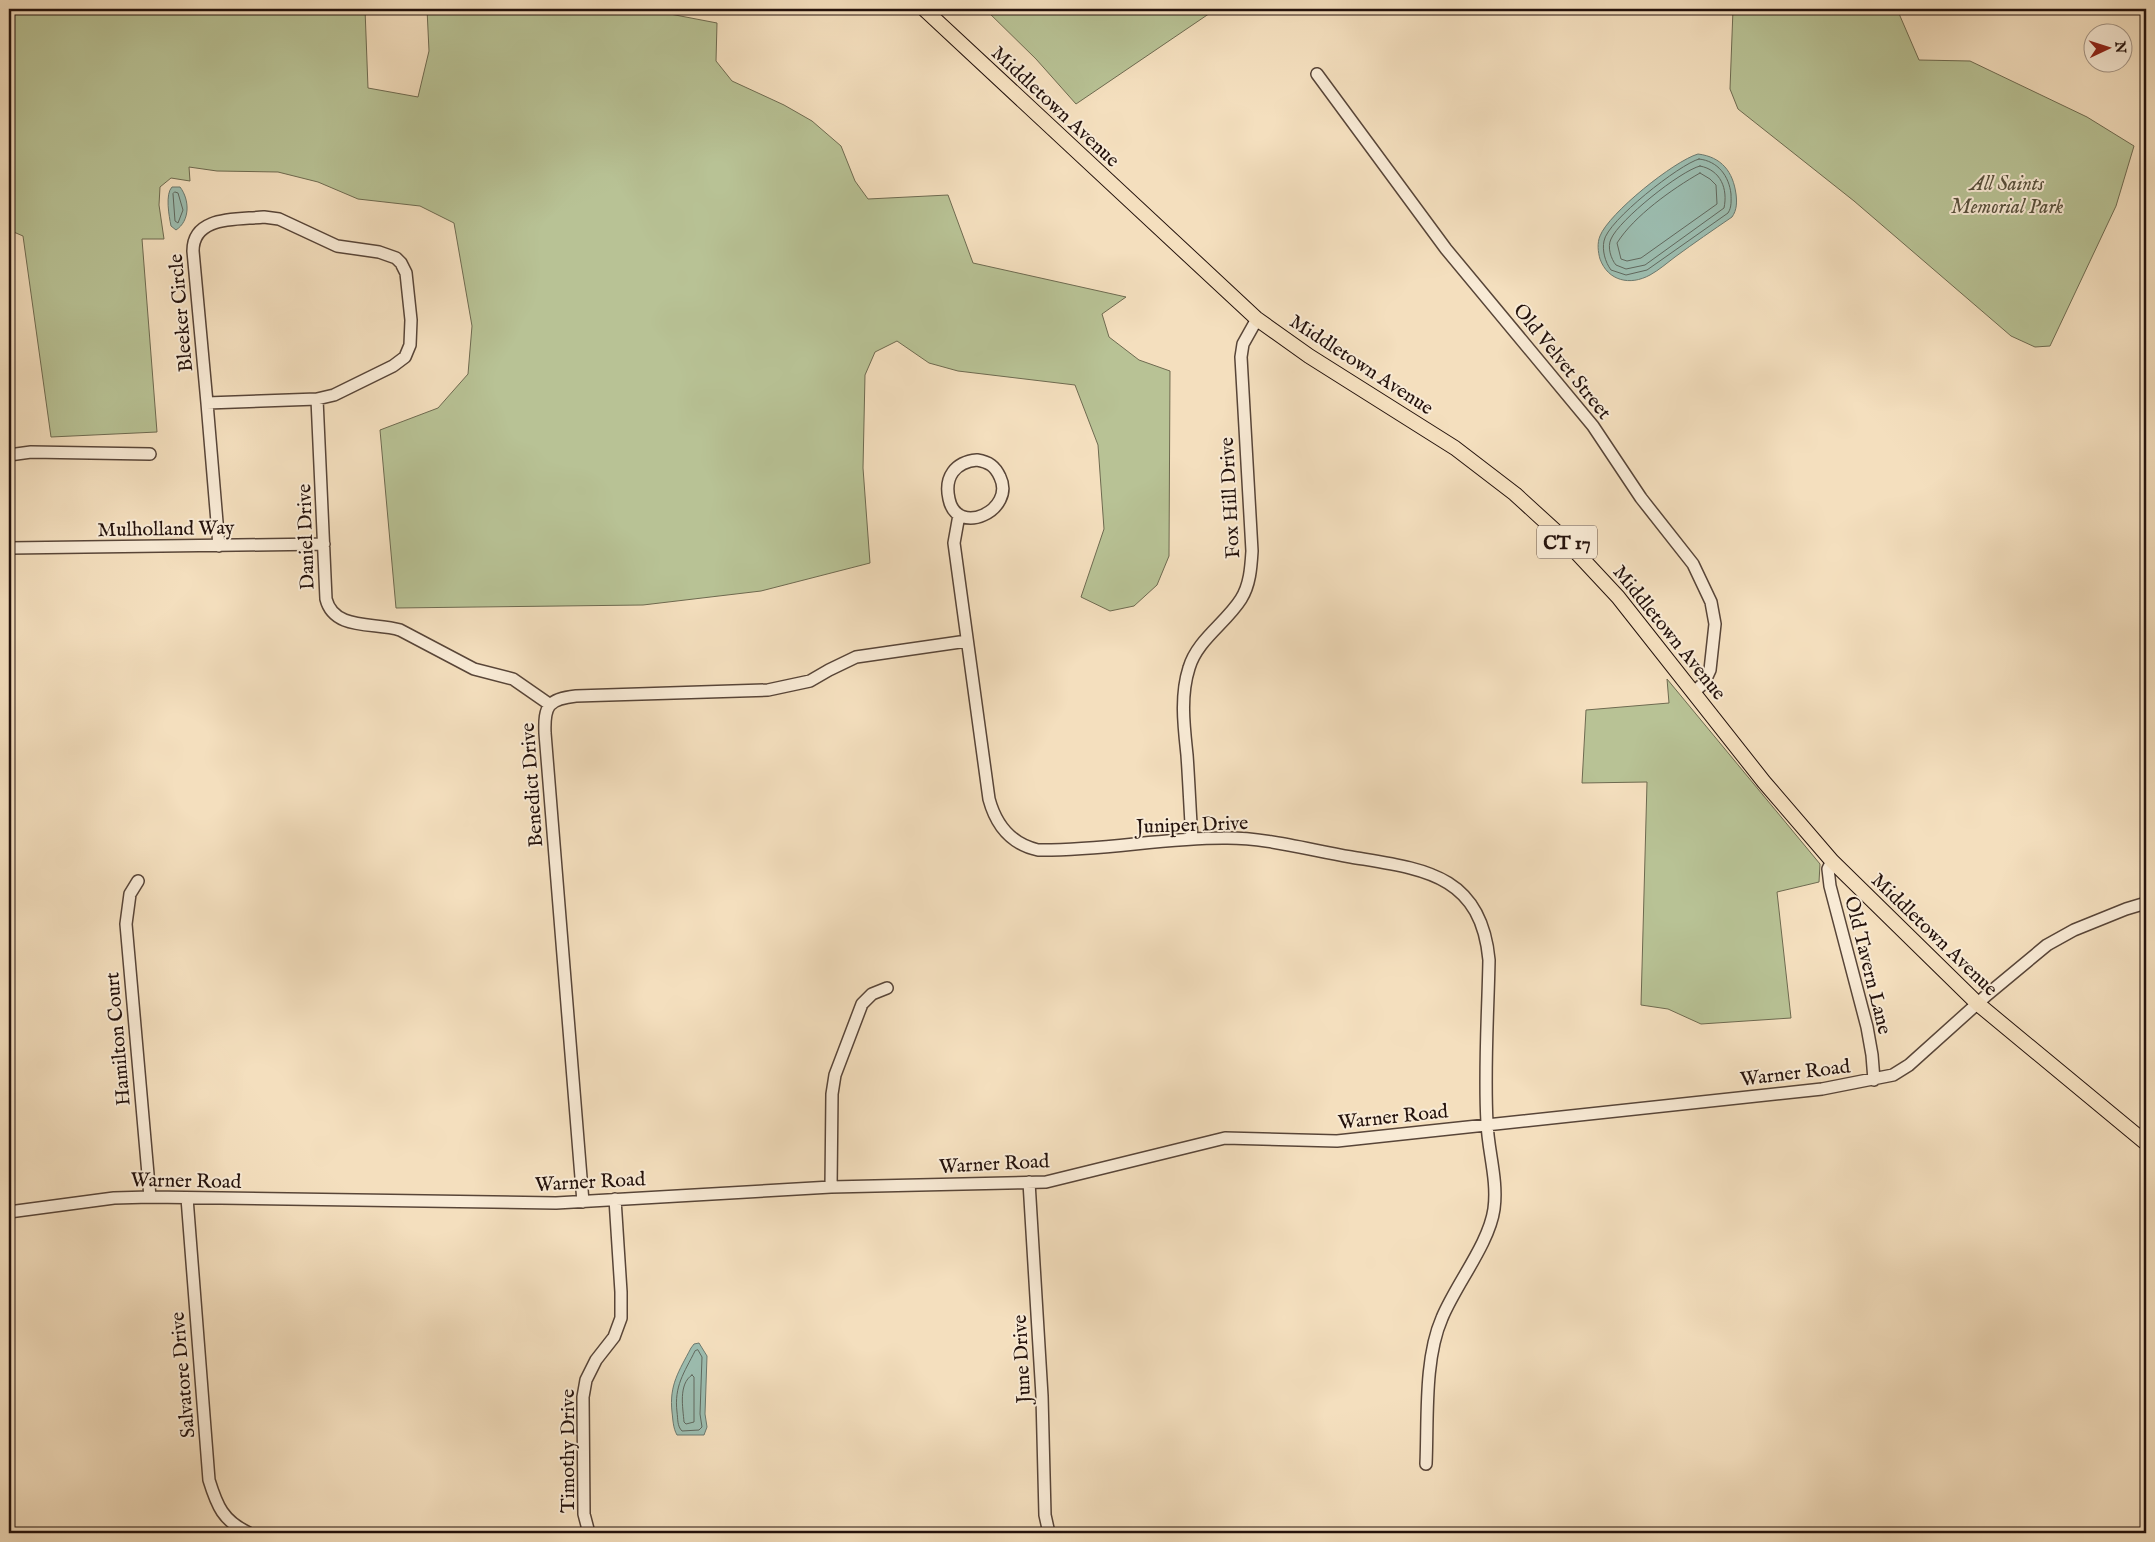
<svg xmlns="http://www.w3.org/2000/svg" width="2155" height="1542" font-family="'IM FELL English',serif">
<rect width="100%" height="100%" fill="#f4dfbe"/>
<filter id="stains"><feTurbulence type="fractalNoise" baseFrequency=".004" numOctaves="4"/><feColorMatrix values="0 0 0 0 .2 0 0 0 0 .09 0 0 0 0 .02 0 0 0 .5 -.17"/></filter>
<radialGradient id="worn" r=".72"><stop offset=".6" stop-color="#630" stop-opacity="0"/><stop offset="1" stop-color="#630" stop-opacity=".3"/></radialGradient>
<!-- green -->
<path fill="#b8c295" stroke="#6e6a50" d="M9,9H365L368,88L418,97L429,51L427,9H644L717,23L716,61L732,81L784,105L812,121L841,146L855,181L868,199L948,195L973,263L1126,297L1102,314L1109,337L1139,360L1170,371L1169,556L1157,585L1134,606L1110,611L1081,597L1104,529L1098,445L1075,385L958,371L929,363L897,341L875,352L865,375L863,468L870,563L761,591L643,605L396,608L380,430L438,408L468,374L472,326L454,223L420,206L358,199L318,182L278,172L217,171L189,167L190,181L171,178L160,187L159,205L164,239H142L157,432L51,437L23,236L9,230Z
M985,9H1216L1076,104L1036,59Z
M1733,9H1897L1919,60L1970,61L2087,117L2134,146L2116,206L2050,346L2035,347L2011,336L1854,201L1738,109L1730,89Z
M1667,679L1820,864L1819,882L1777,892L1791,1018L1701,1024L1668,1009L1641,1005L1647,782L1582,783L1586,710L1669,703Z"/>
<!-- water -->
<path fill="#9cbdb0" stroke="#6c796e" d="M1698,154C1722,157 1733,172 1736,194C1737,202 1737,210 1732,217C1713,230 1694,243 1675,257C1667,263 1659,270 1650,275C1630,286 1608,281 1600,259C1598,252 1597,243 1600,236C1609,213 1674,161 1698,154Z
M172,187H180C190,200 190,221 176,230L171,226C169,216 165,194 172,187Z
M699,1343L707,1356L705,1414L707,1427L704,1435H677C673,1428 673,1420 672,1412C669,1385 679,1371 691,1348L694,1344Z"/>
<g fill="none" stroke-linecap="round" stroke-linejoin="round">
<!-- shore -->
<path stroke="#60685e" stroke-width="1" d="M1699,159C1718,161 1729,176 1731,194C1731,200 1732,207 1728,213L1647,270L1626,275L1611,270C1605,262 1602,250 1604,241C1607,221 1680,164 1699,159Z
M1700,166C1721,170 1728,189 1724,208L1645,265L1626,269L1616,265C1611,259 1607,247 1611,239C1619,220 1680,171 1700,166Z
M1700,173L1710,179L1716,185L1717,204L1641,258L1627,261L1621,259L1617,243C1634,216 1672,189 1700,173Z
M175,192L178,193L183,210L178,223L175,221L173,194Z
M698,1350L702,1357L700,1414L702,1427L699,1430L682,1431C677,1426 678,1419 677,1412C674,1386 684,1373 695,1351Z
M692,1375L694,1377V1422L686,1424L684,1422C683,1408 678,1384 692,1375Z"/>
<defs>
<path id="minor" d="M1317,74L1446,249L1593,426L1641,498L1693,564L1711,602L1715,624L1710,670L1704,683L1694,692
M264,217L279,219L337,246L379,252L396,258L401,263L406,273L411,320L410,345L405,357L393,366L334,395L317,399L207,403L193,251C193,215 238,220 264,217Z
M317,399L326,599C334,631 375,622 400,630L474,669L513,679L549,704
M207,403L219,546
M9,455L31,452L150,454
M977,460C989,462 995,466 1000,477C1016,510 957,538 949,499C944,477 955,462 977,460Z
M959,515L954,543L989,799C996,825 1011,844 1038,850C1100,851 1162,838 1223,838C1265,837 1309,850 1351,857C1422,869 1481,873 1489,960C1488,1014 1484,1069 1487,1123C1488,1151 1498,1180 1494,1209C1489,1244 1456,1284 1442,1318C1424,1359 1428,1419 1426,1464
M9,548L324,544
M1192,839C1190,811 1189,783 1187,755C1184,727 1180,696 1189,668C1197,640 1226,623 1241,599C1250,585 1251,567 1252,551L1241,357L1243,344L1257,319
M1832,861L1828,869L1830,886L1867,1027L1872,1055L1874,1080
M138,881L130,894L126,924L150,1197
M1029,1182L1042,1396L1045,1515L1049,1533
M831,1187L832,1094L835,1075L862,1004L872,994L887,988
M187,1198L209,1480C217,1506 223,1521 249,1533
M583,1202L545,733C544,706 548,699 576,696L768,690L810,681L829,670L856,657L967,641
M9,1212L114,1198L150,1197L556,1203L831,1187L1046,1182L1225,1138L1337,1141L1822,1089L1893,1075L1909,1065L1988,994L2047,945L2074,930L2126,909L2146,903
M589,1533L584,1514L583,1397L586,1380L596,1360L614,1337L621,1318V1292L615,1199"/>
<path id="major" d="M924,9L1257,319L1309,356L1455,448L1515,494L1562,537L1618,597L1764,782L1832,861L1978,1004L2146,1143"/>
</defs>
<!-- minor casing -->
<use href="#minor" stroke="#584538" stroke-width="14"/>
<!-- major casing -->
<use href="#major" stroke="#24120c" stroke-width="16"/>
<!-- minor -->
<use href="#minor" stroke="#f8ead5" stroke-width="11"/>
<!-- major -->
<use href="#major" stroke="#f4dfbe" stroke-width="14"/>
</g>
<g text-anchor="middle" stroke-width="4" stroke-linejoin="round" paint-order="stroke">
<!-- shield labels -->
<rect fill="#f8ead5" stroke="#645348" stroke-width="1" x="1537" y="525.5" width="60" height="33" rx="4"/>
<g font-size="19" font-weight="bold" fill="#24120c">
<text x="1567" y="549">CT 17</text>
</g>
<!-- street labels -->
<g font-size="20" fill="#24120c" stroke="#f8ead5">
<text transform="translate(1056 106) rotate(43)" y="7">Middletown Avenue</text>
<text transform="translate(180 313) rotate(-95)" y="7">Bleeker Circle</text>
<text transform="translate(1563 361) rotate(51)" y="7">Old Velvet Street</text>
<text transform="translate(1362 364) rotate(33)" y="7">Middletown Avenue</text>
<text transform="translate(1229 498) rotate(-93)" y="7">Fox Hill Drive</text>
<text transform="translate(166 528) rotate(-1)" y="7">Mulholland Way</text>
<text transform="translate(305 537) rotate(-92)" y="7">Daniel Drive</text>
<text transform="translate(1670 632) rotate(51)" y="7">Middletown Avenue</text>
<text transform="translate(531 785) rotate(-94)" y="7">Benedict Drive</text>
<text transform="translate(1192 824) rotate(-2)" y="7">Juniper Drive</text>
<text transform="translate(1935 934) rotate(44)" y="7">Middletown Avenue</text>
<text transform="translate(1869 965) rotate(76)" y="7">Old Tavern Lane</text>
<text transform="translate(117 1039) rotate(-95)" y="7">Hamilton Court</text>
<text transform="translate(1795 1072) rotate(-7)" y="7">Warner Road</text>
<text transform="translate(1393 1116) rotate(-6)" y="7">Warner Road</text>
<text transform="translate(994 1163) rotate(-3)" y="7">Warner Road</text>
<text transform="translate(186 1180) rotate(1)" y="7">Warner Road</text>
<text transform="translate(590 1181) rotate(-3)" y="7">Warner Road</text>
<text transform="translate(1021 1359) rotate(-93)" y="7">June Drive</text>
<text transform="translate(182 1375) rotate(-95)" y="7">Salvatore Drive</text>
<text transform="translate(567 1451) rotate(-90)" y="7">Timothy Drive</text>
</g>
<!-- park labels -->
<g font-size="20" font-style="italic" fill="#58503c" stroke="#f8ead5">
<text x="2007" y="190">All Saints<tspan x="2007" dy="23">Memorial Park</tspan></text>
</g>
</g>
<!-- margin -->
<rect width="2155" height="1542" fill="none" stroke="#f4dfbe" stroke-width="30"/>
<rect x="10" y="10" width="2135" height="1522" fill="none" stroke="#24120c" stroke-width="2.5"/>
<rect x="15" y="15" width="2125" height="1512" fill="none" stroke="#24120c"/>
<!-- north arrow -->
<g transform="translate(2108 48) rotate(86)"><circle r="24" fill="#f8ead5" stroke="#a39485"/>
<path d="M0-4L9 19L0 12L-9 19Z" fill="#8f2418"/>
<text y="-8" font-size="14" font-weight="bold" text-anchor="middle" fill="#24120c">N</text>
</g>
<rect width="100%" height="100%" filter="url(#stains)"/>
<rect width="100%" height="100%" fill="url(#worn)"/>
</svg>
